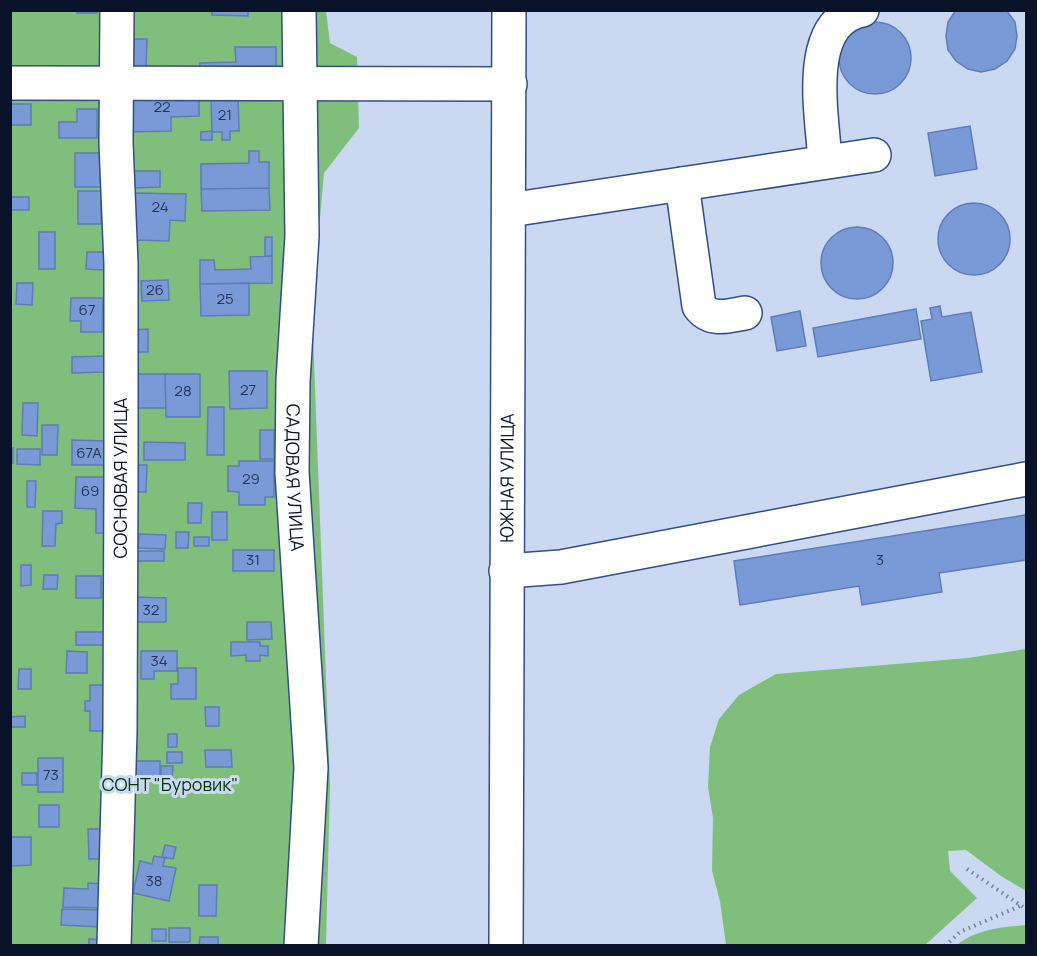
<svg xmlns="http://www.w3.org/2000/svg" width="1037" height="956" font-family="Manrope,sans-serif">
<rect width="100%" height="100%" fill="#cad8f2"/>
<!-- green -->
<path fill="#7fbe7b" d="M10,11H326L330,43L357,57L359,128L324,173L312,308L330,785L326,945H11Z
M1026,649V891L1001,876L966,850L948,851L950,871L977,898L925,945H726L720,901L712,871L713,818L708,787L710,747L719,719L739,695L776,674L968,658Z
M1026,925V945H957C976,929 1003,927 1026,925Z"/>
<!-- building -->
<path fill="#7a9ad7" stroke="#5e7cb7" stroke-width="1.5" d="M77,10H97V13H77Z
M212,10H248V16L212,15Z
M956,10L1007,11L1015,22L1017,36L1015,49L1007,61L995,69L981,72L968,69L956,61L948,50L946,36L948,22Z
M839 58a36 36 0 1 1 72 0a36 36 0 1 1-72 0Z
M130,39H147L146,67H129Z
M235,47H276V73L200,74V63L236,62Z
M125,97H199V116L171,117V131L125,132Z
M211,99H238L239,131H230V140H222V132H212Z
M10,104H31V125H10Z
M77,109H97V138H59V122H77Z
M970,126L977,169L935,176L928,133Z
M212,131V140H201V132Z
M249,151H259V162H269V188L201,189V164L249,163Z
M75,153H101V187H75Z
M132,171H160V187L132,188Z
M269,188L270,210L202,211L201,189Z
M78,191H101V224H78Z
M135,193L186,194L185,221L170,220L169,241L135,240Z
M10,197H29V210H10Z
M938 239a36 36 0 1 1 72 0a36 36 0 1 1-72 0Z
M821 263a36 36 0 1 1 72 0a36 36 0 1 1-72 0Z
M39,232H55V269H39Z
M265,237H272V256H265Z
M87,252H105L104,270L86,269Z
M272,256V283L200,284V260H214L215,270L251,269L250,257Z
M168,280L169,300L142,301L141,281Z
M17,283H33L32,305L16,304Z
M249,283V315L201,316L200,284Z
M71,298H103L102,332H81V321H70Z
M940,306L942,317L971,312L982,372L931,381L921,321L932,319L930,308Z
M916,309L921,339L818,357L813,328Z
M800,311L806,346L777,351L771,317Z
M148,329V352H135L134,330Z
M104,356V372L72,373V357Z
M229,371H267V408L230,409Z
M135,374H165L166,408H135Z
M165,374H200V417H166Z
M23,403H38L37,436L22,435Z
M208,407H224V455H207Z
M42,425H58L57,455H42Z
M260,430H274V459H260Z
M72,440L106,441L105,465H72Z
M144,442L185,443V460H144Z
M10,448H13V463H10Z
M17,449H40V465L17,464Z
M239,461H274V497H265V505H239V492L228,491V466H239Z
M134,465H147L146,492H134Z
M76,477H105L108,533H96V509L75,508Z
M27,481H36L35,507H27Z
M188,503H202L201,523H188Z
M43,511H62V523L56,524L55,546H42Z
M212,512H227V540H212Z
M1026,515V560L939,573L942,592L862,605L859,586L740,605L734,561Z
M176,532H189L188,548H176Z
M139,534L166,535L165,549L138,548Z
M194,537H209V546H194Z
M233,550H274V571H233Z
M136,551H164V561H136Z
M21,565H31V585L21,586Z
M44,575H58L57,589H43Z
M76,576H101V598H76Z
M136,597L166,598V622H135Z
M247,622H271L272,639L247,640Z
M76,632H108V645H76Z
M231,642H260V646H268V656L260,655V661H246V655L231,656Z
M67,651L87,652V673H66Z
M141,651H177V671H154V679H141Z
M178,668H196V699H171V684H178Z
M19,669H31V689H18Z
M90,685H110V731H90V711H85V701H90Z
M205,707H219V726H206Z
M25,716V727H10V717Z
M168,734H177V747H168Z
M205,750H231L232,767H206Z
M167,752H182V763H167Z
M38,758H63V792H38Z
M134,761H160V780H134Z
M161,766H173L172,781H161Z
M22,773H37V785H22Z
M39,805H59V827H39Z
M88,829H106V859H89Z
M10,837H31V865L10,866Z
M165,845L176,847L173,859L162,857Z
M154,856L165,858L163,866L176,868L169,901L133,893L140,861L152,864Z
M88,883L104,884L103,908L63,907L64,888L88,889Z
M199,885H217L216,916H199Z
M62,909L102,910L101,927L61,925Z
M169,928H190V942H169Z
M152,929H166V941H152Z
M200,937H218V946H199Z
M89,939L103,940L102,946H89Z"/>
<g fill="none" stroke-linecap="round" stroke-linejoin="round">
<defs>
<g id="minor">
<path id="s1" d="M299,10L302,236L293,381L292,472L311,768L301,946"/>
<path d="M10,83L510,84"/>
<path d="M825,162C823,118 802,22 862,10"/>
<path d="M682,184L699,306C711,322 727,316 745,313"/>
<path d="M510,210L874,155"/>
<path d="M506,571L561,567L1026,479"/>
<path id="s2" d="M114,946L120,730L121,474V264L116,143L117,10"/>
<path id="s3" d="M506,946L509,10"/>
</g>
</defs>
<!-- minor casing -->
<use href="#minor" stroke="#334e85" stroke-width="36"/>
<!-- path -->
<path stroke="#758199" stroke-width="4" stroke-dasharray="1.5 4.5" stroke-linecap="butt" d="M967,869L1026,909
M945,946L960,932L1020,906"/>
<!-- minor -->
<use href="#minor" stroke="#fff" stroke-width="33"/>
</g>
<g text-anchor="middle" stroke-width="6" stroke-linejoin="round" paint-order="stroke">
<!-- number labels -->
<g font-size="15" fill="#243554">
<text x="162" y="112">22</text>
<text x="225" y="120">21</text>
<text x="160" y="212">24</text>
<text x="155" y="295">26</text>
<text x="225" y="304">25</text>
<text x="87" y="315">67</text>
<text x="248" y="395">27</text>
<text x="183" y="396">28</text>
<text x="89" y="458">67А</text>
<text x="251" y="484">29</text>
<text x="90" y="496">69</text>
<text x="253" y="565">31</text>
<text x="880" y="565">3</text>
<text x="151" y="615">32</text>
<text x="159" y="666">34</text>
<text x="51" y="780">73</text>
<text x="154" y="886">38</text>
</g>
<!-- street labels -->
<g font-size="18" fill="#081329" stroke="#cad8f2">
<text dy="6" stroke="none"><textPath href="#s2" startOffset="468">СОСНОВАЯ УЛИЦА</textPath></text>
<text dy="6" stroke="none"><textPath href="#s1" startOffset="468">САДОВАЯ УЛИЦА</textPath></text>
<text dy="6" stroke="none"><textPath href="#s3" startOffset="468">ЮЖНАЯ УЛИЦА</textPath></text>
</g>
<!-- park labels -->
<g font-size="18" fill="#023903" stroke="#cad8f2">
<text x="170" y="791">СОНТ "Буровик"</text>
</g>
</g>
<!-- border -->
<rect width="1037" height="956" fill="none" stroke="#081329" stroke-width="24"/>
</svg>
